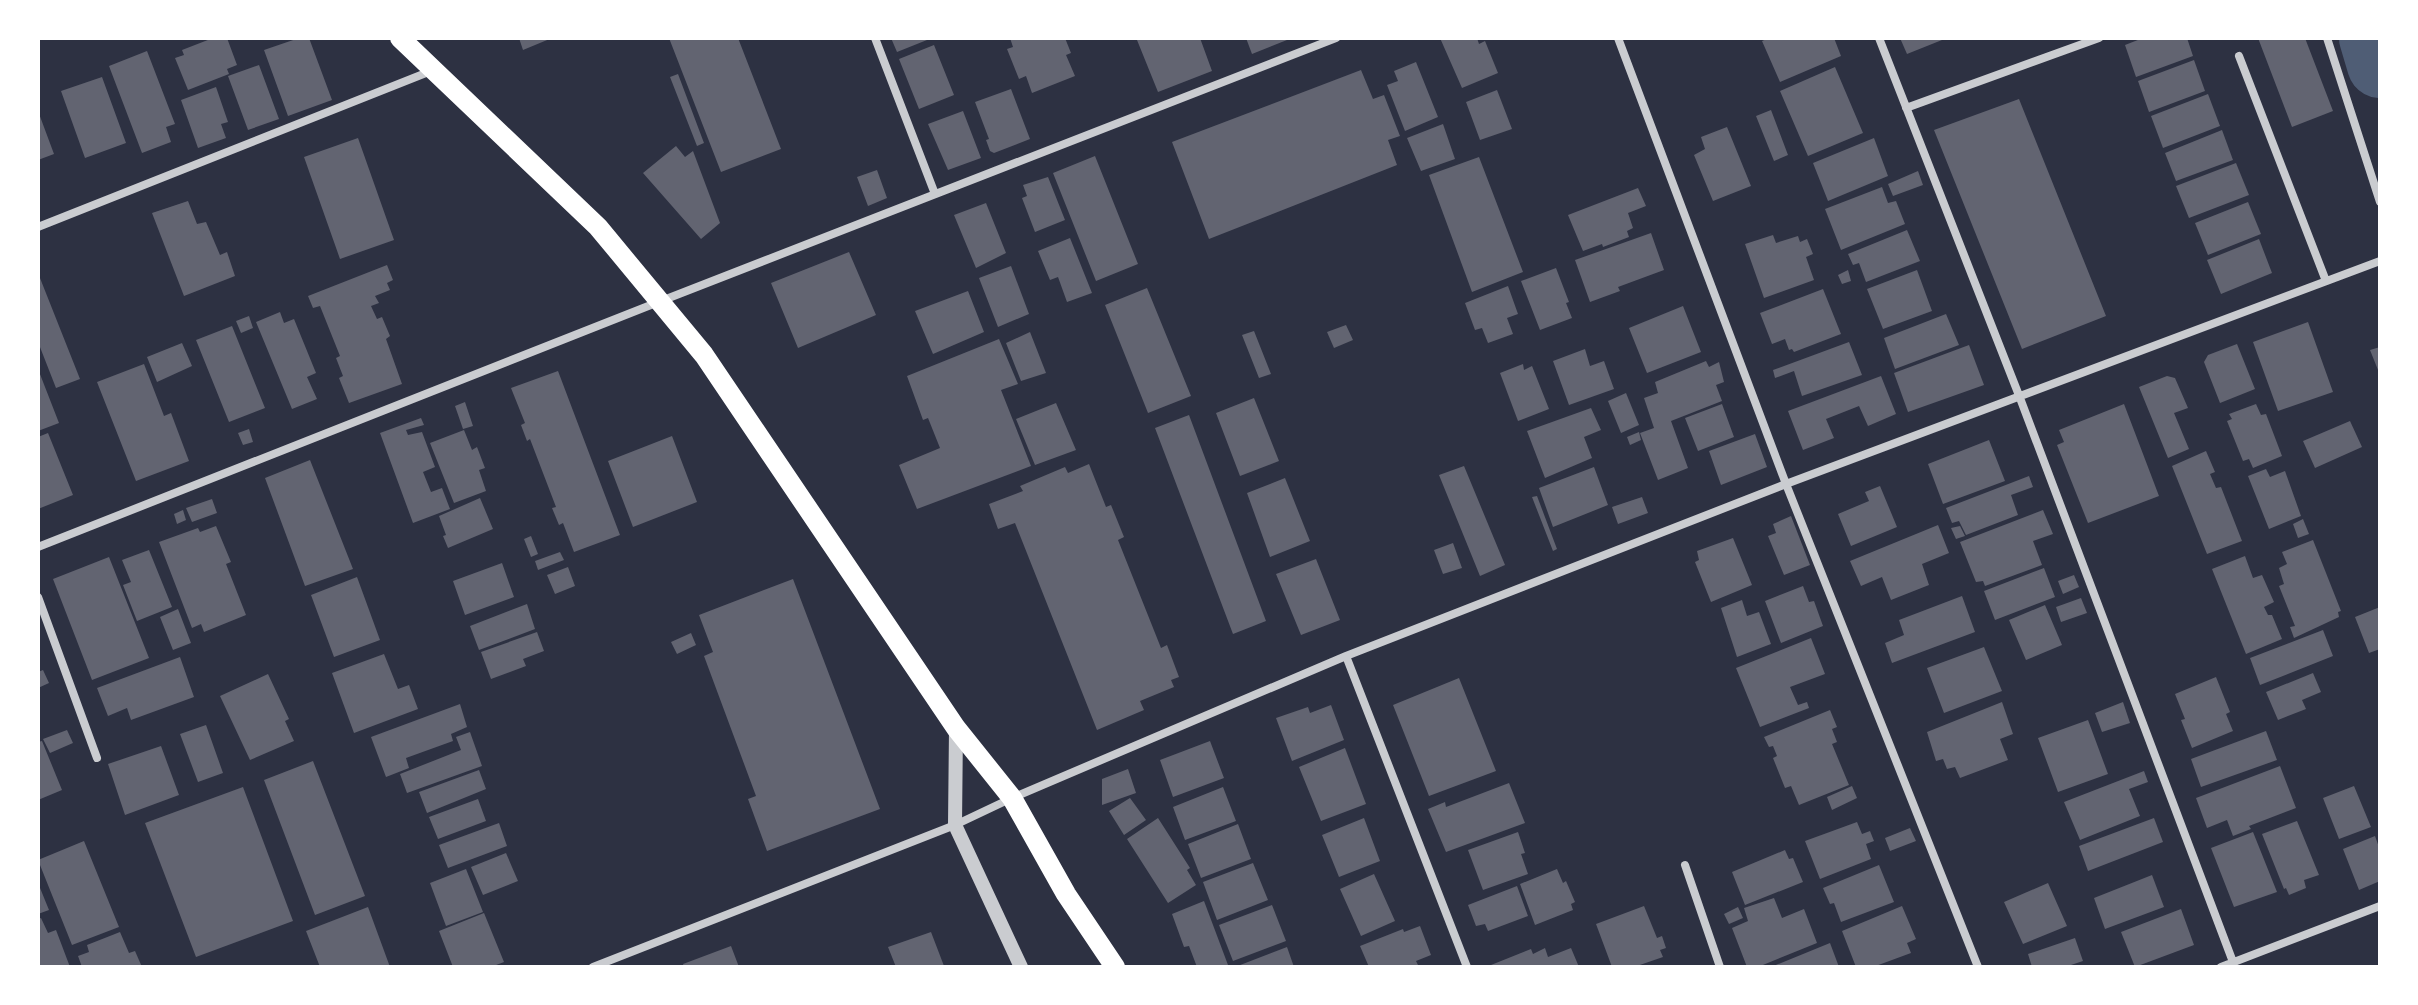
<svg xmlns="http://www.w3.org/2000/svg" width="2418" height="1005" font-family="'Open Sans',sans-serif">
<rect width="100%" height="100%" fill="#2d3142"/>
<g fill="none" stroke-linecap="round" stroke-linejoin="round">
<!-- river -->
<path stroke="#4f5d75" stroke-width="66" d="M2372,38L2380,65"/>
</g>
<!-- building -->
<path fill="#626471" d="M213,38H227L237,65L227,69L229,74L188,90L175,58L184,55L182,50Z
M299,38H309L332,100L288,116L264,50Z
M519,38H552L523,50Z
M669,38H738L781,149L721,172Z
M891,38H932L897,52Z
M1010,38H1065L1071,53L1066,55L1075,76L1032,93L1026,76L1019,79L1007,49L1013,47Z
M1143,38H1200L1212,71L1158,92L1137,40Z
M1246,38H1286L1287,40L1252,54Z
M1440,38H1477L1479,44L1485,41L1498,73L1462,88Z
M1769,38H1834L1841,56L1780,82L1762,41Z
M1900,38H1947L1907,54Z
M2143,38H2187L2193,56L2136,77L2125,45Z
M2258,38H2305L2333,111L2292,127Z
M934,45L954,95L919,109L899,59Z
M147,51L175,124L166,127L171,142L142,153L109,66Z
M2194,60L2205,91L2149,112L2138,81Z
M1416,62L1438,117L1405,131L1387,85L1398,81L1394,71Z
M259,65L279,119L248,130L228,76Z
M1835,67L1863,133L1808,156L1780,91Z
M1361,70L1373,99L1384,95L1400,136L1388,140L1397,165L1209,239L1172,142Z
M678,74L704,143L697,146L670,77Z
M102,77L126,143L85,158L61,91Z
M216,87L228,122L221,124L226,138L198,148L181,100Z
M1011,89L1030,139L994,153L990,151L986,140L989,139L975,102Z
M1497,90L1512,129L1480,140L1466,102Z
M2208,94L2220,126L2163,148L2151,116Z
M2019,99L2106,316L2022,349L1934,130Z
M1771,110L1788,155L1774,161L1756,116Z
M38,111L54,154L38,160Z
M963,111L981,158L948,170L928,124Z
M1443,124L1455,159L1421,171L1407,138Z
M1727,127L1751,186L1713,201L1694,155L1705,149L1701,137Z
M2222,130L2233,160L2176,181L2165,153Z
M358,138L394,240L340,259L304,157Z
M1874,138L1888,176L1828,201L1813,163Z
M676,146L685,157L693,151L720,223L701,239L643,173Z
M1095,156L1138,264L1096,281L1053,173Z
M1479,157L1523,272L1472,292L1429,175Z
M2236,163L2249,195L2189,218L2176,186Z
M877,170L887,198L868,206L857,177Z
M1918,171L1923,185L1893,196L1888,184Z
M1048,177L1065,220L1035,232L1022,198L1027,196L1023,185Z
M1882,187L1888,203L1896,201L1905,224L1841,250L1825,209Z
M1638,188L1646,206L1628,213L1633,228L1627,231L1629,237L1603,247L1602,244L1583,251L1568,215Z
M188,201L197,224L206,222L220,255L227,252L235,276L184,296L152,213Z
M2248,202L2261,234L2208,255L2195,223Z
M986,203L1006,253L976,268L954,215Z
M1907,230L1920,261L1866,282L1859,263L1853,265L1848,254Z
M1651,233L1664,270L1618,287L1620,291L1590,302L1575,260Z
M1773,235L1776,243L1798,236L1800,242L1807,239L1813,254L1806,257L1814,280L1764,298L1745,244Z
M1070,238L1092,293L1067,302L1058,277L1050,280L1038,251Z
M2259,239L2272,273L2221,294L2207,260Z
M849,252L876,315L798,348L771,283Z
M387,265L393,280L387,283L390,290L375,296L379,303L371,306L377,319L382,317L390,336L386,339L402,384L349,403L339,378L343,376L336,358L340,356L320,306L313,308L308,296Z
M1011,266L1029,314L998,327L979,278Z
M1556,268L1569,302L1566,303L1572,318L1540,330L1521,281Z
M1848,270L1851,281L1842,284L1838,275Z
M1917,270L1932,311L1883,329L1867,289Z
M38,273L80,379L56,388L38,342Z
M1508,286L1518,314L1507,318L1513,334L1488,343L1482,328L1475,330L1465,303Z
M1147,288L1191,396L1148,413L1105,305Z
M1823,289L1841,334L1794,352L1792,349L1789,350L1785,339L1772,344L1760,313Z
M968,291L984,332L933,354L915,311Z
M1683,306L1701,352L1647,373L1629,328Z
M280,312L284,323L294,319L316,373L307,377L317,399L292,409L256,322Z
M1946,314L1959,345L1895,369L1884,338Z
M249,316L253,328L241,333L236,321Z
M2308,322L2333,392L2278,411L2253,342Z
M1346,325L1353,340L1334,348L1327,332Z
M232,326L265,408L229,422L196,340Z
M1254,331L1271,374L1259,378L1242,335Z
M1030,332L1046,373L1021,381L1006,343Z
M999,339L1018,384L1001,390L1031,466L917,509L899,465L940,448L928,418L923,420L907,376Z
M1849,342L1862,375L1802,396L1794,371L1775,378L1773,370Z
M182,343L192,366L157,382L147,357Z
M2237,344L2255,389L2220,403L2204,362L2208,355Z
M1969,345L1984,385L1908,412L1894,373Z
M2380,347V375L2370,350Z
M1585,349L1590,366L1604,361L1614,389L1569,405L1553,361Z
M1706,361L1709,367L1719,362L1724,382L1716,385L1722,401L1671,421L1688,468L1658,480L1640,433L1654,428L1644,398L1658,393L1655,382Z
M144,364L164,416L171,413L189,461L136,481L97,382Z
M1523,364L1524,370L1532,366L1549,409L1518,421L1500,373Z
M38,369L59,423L38,431Z
M558,371L620,535L574,552L563,523L559,525L552,508L556,507L530,439L527,441L521,425L525,423L511,388Z
M1881,376L1896,414L1868,426L1859,406L1826,419L1834,438L1803,450L1788,411Z
M2167,376L2175,378L2188,408L2174,413L2189,449L2168,458L2139,387Z
M1626,393L1639,425L1621,433L1608,401Z
M1254,398L1279,461L1240,476L1216,413Z
M465,402L473,426L463,429L455,406Z
M1056,403L1076,450L1035,465L1016,419Z
M1722,404L1734,437L1698,451L1685,418Z
M2124,404L2159,496L2088,523L2057,445L2064,442L2059,430Z
M2256,404L2261,415L2266,414L2282,456L2253,468L2249,459L2243,461L2227,421L2232,419L2229,414Z
M1591,408L1601,430L1584,437L1592,458L1545,478L1527,431Z
M1189,415L1266,621L1233,634L1155,428Z
M421,418L424,425L406,430L408,435L422,432L435,467L423,472L431,492L442,488L450,509L413,523L380,433Z
M2350,421L2362,447L2315,468L2303,441Z
M249,429L253,442L243,445L238,433Z
M464,430L472,450L477,447L485,468L479,470L486,491L454,503L430,443Z
M1639,432L1641,440L1630,445L1627,437Z
M48,433L73,495L38,509V437Z
M1755,434L1767,467L1721,485L1709,451Z
M672,436L697,502L633,527L608,461Z
M1989,440L2005,481L1943,504L1928,464Z
M2206,451L2215,472L2210,474L2216,488L2221,487L2242,541L2207,554L2172,466Z
M310,460L353,569L305,586L265,478Z
M1089,464L1106,507L1111,505L1124,537L1118,540L1161,648L1167,645L1179,677L1171,680L1174,687L1140,701L1144,710L1097,730L1015,523L998,529L989,504L1023,491L1020,486L1065,467L1068,473Z
M1464,466L1505,565L1480,576L1439,475Z
M1594,467L1608,505L1553,527L1539,488Z
M2266,469L2270,477L2285,471L2301,516L2269,529L2248,476Z
M2029,476L2033,487L2011,495L2018,515L1966,535L1959,521L1952,523L1946,508Z
M1285,478L1310,541L1270,557L1247,493Z
M1880,486L1897,527L1851,546L1838,514L1869,501L1865,492Z
M1537,496L1557,549L1553,551L1532,497Z
M1642,497L1648,513L1618,524L1612,507Z
M480,498L493,529L448,548L443,536L446,535L439,516Z
M212,499L217,513L192,522L186,508Z
M183,510L186,520L177,524L174,514Z
M2043,510L2053,534L2033,541L2042,565L1985,586L1983,581L1976,582L1960,542Z
M1791,516L1810,565L1784,575L1768,536L1776,533L1773,524Z
M2303,519L2309,534L2298,538L2293,524Z
M1938,525L1949,553L1922,564L1929,585L1891,600L1882,577L1861,586L1850,561Z
M216,526L231,562L226,564L246,615L204,632L201,624L192,628L159,542L198,528L200,532Z
M1960,526L1965,536L1956,539L1951,528Z
M531,536L538,554L531,557L524,539Z
M1733,538L1752,585L1711,602L1695,562L1699,560L1697,551Z
M2313,540L2341,611L2338,612L2339,617L2294,638L2290,627L2295,626L2279,586L2284,584L2279,568L2287,564L2282,552Z
M1453,543L1462,568L1443,574L1434,550Z
M149,550L172,607L137,621L123,585L131,582L122,560Z
M560,552L564,560L538,570L535,561Z
M2245,556L2253,578L2262,575L2274,602L2264,607L2268,615H2272L2282,639L2246,654L2212,569Z
M109,557L149,658L92,680L53,579Z
M1316,559L1340,620L1301,635L1276,574Z
M502,563L514,597L465,615L453,581Z
M568,567L575,586L555,594L547,575Z
M2044,568L2055,597L1995,620L1984,591Z
M2074,575L2079,587L2063,594L2058,581Z
M357,577L380,640L334,657L311,595Z
M793,579L880,809L767,851L748,799L756,796L704,656L713,652L699,615Z
M1803,586L1809,602L1814,601L1823,626L1781,643L1765,601Z
M1962,596L1975,632L1892,663L1885,643L1904,635L1899,620Z
M2081,598L2087,613L2061,622L2056,607Z
M1742,600L1747,616L1759,612L1771,644L1737,657L1721,608Z
M527,604L535,629L479,650L470,626Z
M2045,605L2062,645L2026,660L2009,620Z
M2380,607V649L2369,653L2355,617Z
M178,609L191,643L173,650L160,617Z
M2323,630L2333,656L2260,685L2250,658Z
M537,632L544,651L523,659L526,666L491,679L481,652Z
M691,633L696,645L677,654L671,642Z
M1811,638L1825,674L1790,687L1798,705L1807,702L1809,708L1760,727L1736,668Z
M1984,647L2002,691L1944,713L1927,668Z
M384,654L398,689L409,685L418,709L354,733L332,673Z
M180,657L194,697L131,720L127,708L108,716L97,688Z
M43,670L49,683L38,688V672Z
M2313,673L2321,692L2302,700L2306,709L2278,720L2266,692Z
M268,674L289,719L285,721L294,741L250,760L220,696Z
M2216,677L2230,712L2226,714L2233,731L2192,748L2181,720L2185,719L2175,694Z
M1459,678L1496,771L1429,796L1393,705Z
M2002,702L2013,734L2000,739L2008,760L1960,778L1955,767L1947,769L1943,759L1936,761L1927,732Z
M2123,702L2130,723L2102,732L2095,713Z
M460,704L467,727L451,734L453,741L406,758L409,768L386,777L371,737Z
M1331,705L1344,740L1292,761L1276,718L1308,707L1310,713Z
M1830,710L1837,727L1832,729L1837,742L1832,744L1849,785L1799,805L1791,786L1785,788L1773,758L1777,756L1773,746L1769,747L1764,737Z
M2088,720L2108,774L2058,792L2038,738Z
M206,725L223,773L198,782L180,734Z
M67,730L73,743L50,753L43,739Z
M2266,731L2277,760L2201,787L2191,759Z
M470,732L482,766L407,793L400,774L461,750L456,737Z
M42,741L62,790L38,800V742Z
M1210,741L1224,778L1173,797L1160,760Z
M161,746L179,795L125,815L108,764Z
M1345,748L1366,804L1321,821L1299,767Z
M313,761L365,896L315,915L264,780Z
M2280,766L2296,808L2249,826L2251,829L2233,836L2227,820L2207,828L2196,798Z
M1128,769L1136,793L1102,805V779Z
M479,770L486,789L427,813L419,792Z
M2144,771L2148,782L2129,789L2140,816L2080,840L2064,802Z
M1509,783L1525,823L1446,852L1428,809L1445,802L1446,807Z
M1852,786L1857,798L1832,810L1827,797Z
M2354,786L2371,827L2339,839L2323,798Z
M243,787L293,921L196,957L145,823Z
M1223,787L1236,821L1185,840L1173,807Z
M1130,798L1146,820L1124,835L1109,811Z
M478,799L486,821L438,839L429,817Z
M1158,818L1190,868L1187,870L1196,885L1168,903L1127,839Z
M1364,818L1380,861L1339,877L1322,835Z
M2154,818L2163,842L2088,871L2079,846Z
M2297,821L2319,875L2304,880L2306,888L2289,895L2286,888L2284,889L2262,834Z
M1857,822L1862,834L1870,831L1874,841L1866,844L1871,859L1820,879L1805,841Z
M499,823L507,846L448,868L439,845Z
M1238,824L1251,859L1201,878L1188,844Z
M1910,828L1916,841L1890,851L1885,838Z
M1518,832L1525,853L1521,854L1528,874L1483,890L1468,850Z
M2253,832L2277,892L2234,907L2211,848Z
M2375,836L2380,850V881L2359,890L2343,849Z
M84,841L119,927L72,945L38,860Z
M1785,850L1789,859L1793,858L1803,882L1745,905L1732,872Z
M506,853L518,881L483,895L471,867Z
M1253,863L1268,900L1217,920L1203,882Z
M1879,865L1894,902L1841,922L1834,903L1830,904L1823,888Z
M466,869L483,912L446,926L430,883Z
M1557,869L1563,883L1566,881L1575,902L1571,904L1573,910L1535,925L1520,884Z
M1374,874L1395,921L1361,936L1340,889Z
M2152,875L2164,907L2105,929L2094,898Z
M38,883L49,910L38,914Z
M2048,883L2067,926L2023,944L2004,902Z
M1517,886L1528,916L1488,931L1485,924L1476,926L1468,905Z
M1774,898L1782,918L1804,909L1817,943L1758,967H1747L1732,928L1748,921L1744,908Z
M1204,901L1228,965L1224,967H1197L1189,946L1184,947L1172,914Z
M1272,905L1286,941L1233,961L1219,925Z
M1644,906L1657,938L1662,936L1666,948L1660,950L1663,957L1634,967H1612L1596,924Z
M1902,906L1916,939L1907,943L1911,953L1873,967H1856L1842,931Z
M368,907L390,967H320L306,931Z
M1738,907L1743,918L1729,924L1724,914Z
M2181,909L2194,945L2135,967L2121,932Z
M484,913L504,962L491,967H453L439,931Z
M41,918L48,933L56,930L70,967H39L38,919Z
M1420,926L1431,955L1416,961L1419,967H1369L1360,946L1403,929L1404,932Z
M120,932L129,953L135,951L142,967H82L78,956L89,952L87,945Z
M931,932L944,966L896,967L888,947Z
M2075,938L2083,961L2065,967H2032L2028,954Z
M1830,943L1839,967H1771Z
M731,946L739,967H684L683,964Z
M1287,947L1294,967H1235Z
M1545,948L1548,957L1571,948L1579,967H1486L1531,949L1533,954Z"/>
<g fill="none" stroke-linecap="round" stroke-linejoin="round">
<!-- minor -->
<path stroke="#caccd0" stroke-width="8" d="M875,38L935,194
M1618,38L1786,484L1978,967
M1879,38L2020,398L2233,962
M2327,38L2380,202
M2239,56L2326,281
M1906,108L2099,38
M38,227L431,71
M38,547L661,301L1336,38
M38,597L97,758
M1346,656L1467,967
M1685,865L1720,967
M593,967L955,825L1012,798L1346,656L1786,484L2380,261
M2221,967L2380,906"/>
<!-- tertiary -->
<path stroke="#caccd0" stroke-width="14" d="M956,728L955,825L1021,967"/>
<!-- primary -->
<path stroke="#fff" stroke-width="20" d="M400,38L598,227L704,355L956,728L1012,798L1066,894L1115,967"/>
</g>
<!-- border -->
<rect width="2418" height="1005" fill="none" stroke="#ffffff" stroke-width="80"/>
</svg>
